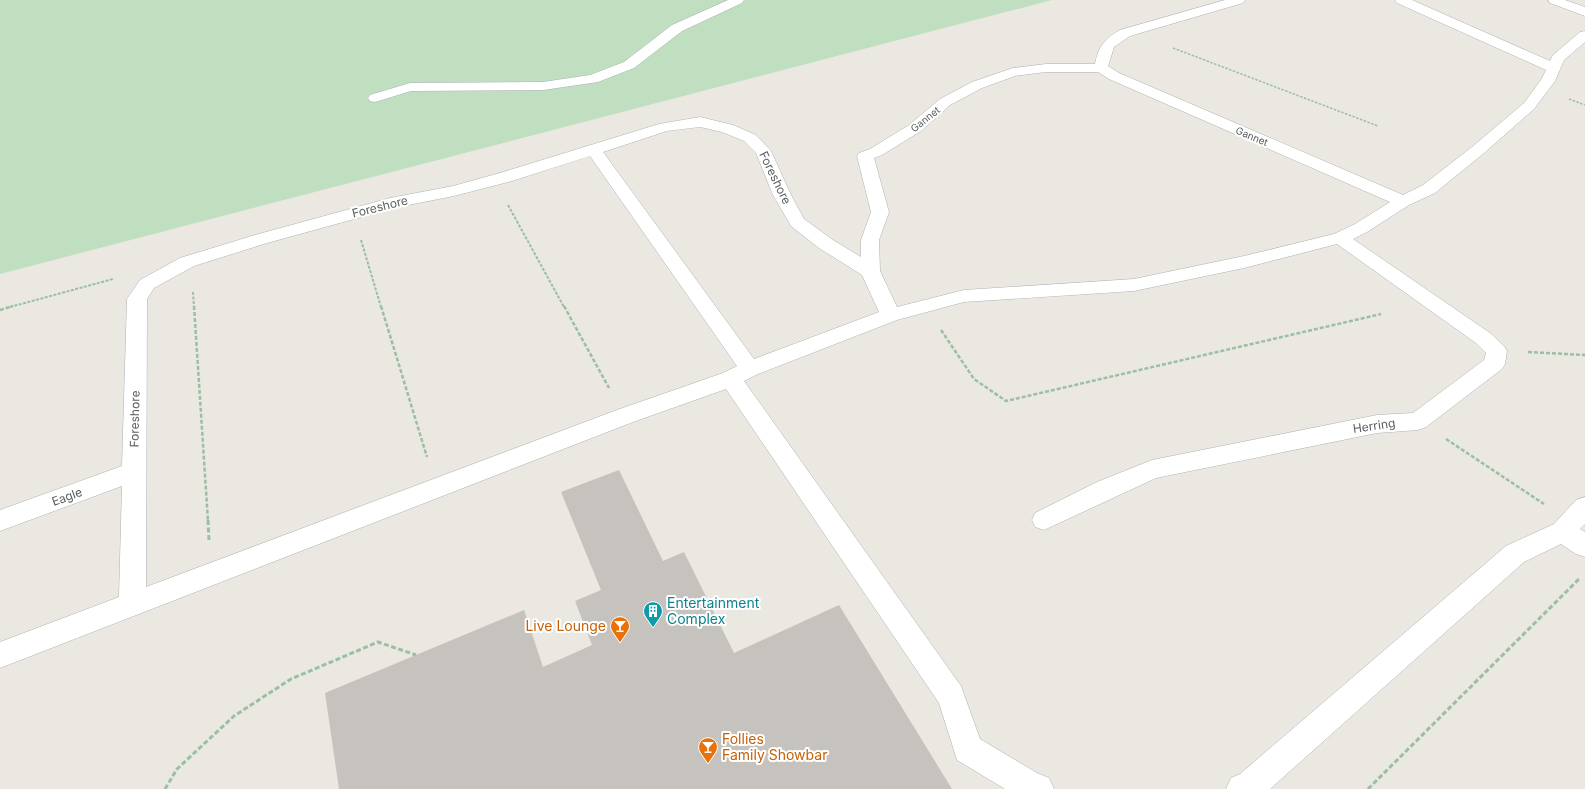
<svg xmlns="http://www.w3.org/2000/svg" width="1585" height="789" font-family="Inter,sans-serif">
<rect width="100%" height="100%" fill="#eae8e1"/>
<!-- green -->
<path fill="#c0dfc0" d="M0,0H1052L0,274Z"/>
<!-- building -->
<path fill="#c6c3be" d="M619,470L663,561L684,552L734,653L839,605L952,789H339L325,693L524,610L543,667L592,645L575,601L601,590L561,492Z"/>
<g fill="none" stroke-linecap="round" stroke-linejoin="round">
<defs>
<path id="minor" d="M728,0H744L742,3L682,31L634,68L598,82L543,90L411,91L375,102L370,101L368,98L370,95L410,83L543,82L590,75L624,62L672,25Z
M1225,0H1245L1243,3L1130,36L1114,47L1108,66L1119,73L1403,195L1423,185L1472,147L1524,103L1541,80L1546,70L1397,3L1395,0H1412L1550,61L1553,55L1580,32L1585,31V42L1564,60L1555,81L1534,109L1484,153L1435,193L1409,205L1367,232L1353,239L1490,333L1504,346L1507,351L1505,364L1502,369L1426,427L1418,430L1377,433L1156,478L1044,530L1035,527L1032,520L1035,513L1097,482L1152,460L1377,415L1413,413L1484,360L1486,353L1476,343L1337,244L1244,268L1134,291L964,302L897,320L758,374L744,381L961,686L980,739L1037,773L1049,778L1054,789H1005L957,760L939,703L726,389L633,422L0,668V642L119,597L122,486L0,531V510L122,466L127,299L140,280L180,258L255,235L390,198L453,186L500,173L659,124L700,117L733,125L756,135L771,151L791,195L804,219L833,240L861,257V240L871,212L857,156L859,153L870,149L909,125L940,99L972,82L1013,68L1046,64H1095C1098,47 1105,38 1120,30ZM1046,72H1098L1109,79L1390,202L1355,224L1334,234L1244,256L1134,279L964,290L897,307L880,271L879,240L889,212L874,158L882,155L921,131L950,105L982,88L1015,76ZM700,127L722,132L744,141L756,153L773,195L791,226L819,248L862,275L879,312L754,359L603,152L667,131ZM590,156L737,366L723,373L617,410L146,587L147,299L154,288L194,266L267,243L398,207L454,196L512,181Z
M1548,0H1565L1585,7V16L1550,3Z
M1585,497V524L1580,529L1585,532V557L1576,554L1561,544L1524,562L1270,789H1226L1231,778L1240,774L1506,546L1554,524L1576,500Z"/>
</defs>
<!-- minor casing -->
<use href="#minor" stroke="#aeb1b5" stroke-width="1"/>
<!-- path-far3 -->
<path stroke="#9abfa4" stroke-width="1.5" stroke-dasharray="2.5 1.5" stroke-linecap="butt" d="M1173,48L1378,126
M1569,99L1585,105"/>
<!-- path-far2 -->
<path stroke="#9abfa4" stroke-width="2" stroke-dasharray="3 1.5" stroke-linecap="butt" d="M508,205L564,307
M361,240L381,307
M193,292L194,307
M10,307L113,279"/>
<!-- path-far1 -->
<path stroke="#9abfa4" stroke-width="2.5" stroke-dasharray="4 2" stroke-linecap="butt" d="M194,306L208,521
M381,306L427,457
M564,306L609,388
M0,310L13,306
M941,330L974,379L1006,401L1381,314
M1528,352L1585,355
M1446,439L1544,504"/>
<!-- path -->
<path stroke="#9abfa4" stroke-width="3" stroke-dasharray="5 2.5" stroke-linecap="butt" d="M208,520L209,540
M165,789L177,769L234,716L291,679L378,642L416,655
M1368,789L1579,579"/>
<!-- minor -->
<use href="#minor" fill="#fff" fill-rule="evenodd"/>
</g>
<!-- icons -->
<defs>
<symbol id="building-pin" viewBox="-11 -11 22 30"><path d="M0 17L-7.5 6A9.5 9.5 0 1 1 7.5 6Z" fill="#0f9aa8" stroke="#fff"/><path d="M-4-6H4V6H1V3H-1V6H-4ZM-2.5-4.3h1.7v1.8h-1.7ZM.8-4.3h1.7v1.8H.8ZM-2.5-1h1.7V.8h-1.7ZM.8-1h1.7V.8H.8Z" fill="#fff"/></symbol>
<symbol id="bar-pin" viewBox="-11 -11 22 30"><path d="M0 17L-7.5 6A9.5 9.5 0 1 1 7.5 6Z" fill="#e8710a" stroke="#fff"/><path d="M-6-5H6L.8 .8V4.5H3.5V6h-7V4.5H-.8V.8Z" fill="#fff"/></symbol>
</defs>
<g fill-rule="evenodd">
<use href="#building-pin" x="642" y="600" width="22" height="30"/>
<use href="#bar-pin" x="609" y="615" width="22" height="30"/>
<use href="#bar-pin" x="697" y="736" width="22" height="30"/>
</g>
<g text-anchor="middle" stroke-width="4" stroke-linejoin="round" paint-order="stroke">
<!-- far-street labels -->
<g font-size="10" fill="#595c60" stroke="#fff">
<text transform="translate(925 119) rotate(-39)" y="4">Gannet</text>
<text transform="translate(1252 136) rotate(23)" y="4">Gannet</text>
</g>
<!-- street labels -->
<g font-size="12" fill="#595c60" stroke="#fff">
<text transform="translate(775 178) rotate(64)" y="4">Foreshore</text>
<text transform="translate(380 207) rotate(-14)" y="4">Foreshore</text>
<text transform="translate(135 419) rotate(-89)" y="4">Foreshore</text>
<text transform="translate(1374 426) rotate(-8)" y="4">Herring</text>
<text transform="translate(67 497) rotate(-20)" y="4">Eagle</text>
</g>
<!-- near-culture labels -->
<g font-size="14" fill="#0d838f" stroke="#fff" text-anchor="start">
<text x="667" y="608">Entertainment<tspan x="667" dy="16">Complex</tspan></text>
</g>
<!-- near-food labels -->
<g font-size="14" fill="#c56008" stroke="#fff" text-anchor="end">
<text x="606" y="631">Live Lounge</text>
<text x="722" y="744" text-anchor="start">Follies<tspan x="722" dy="16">Family Showbar</tspan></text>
</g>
</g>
</svg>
